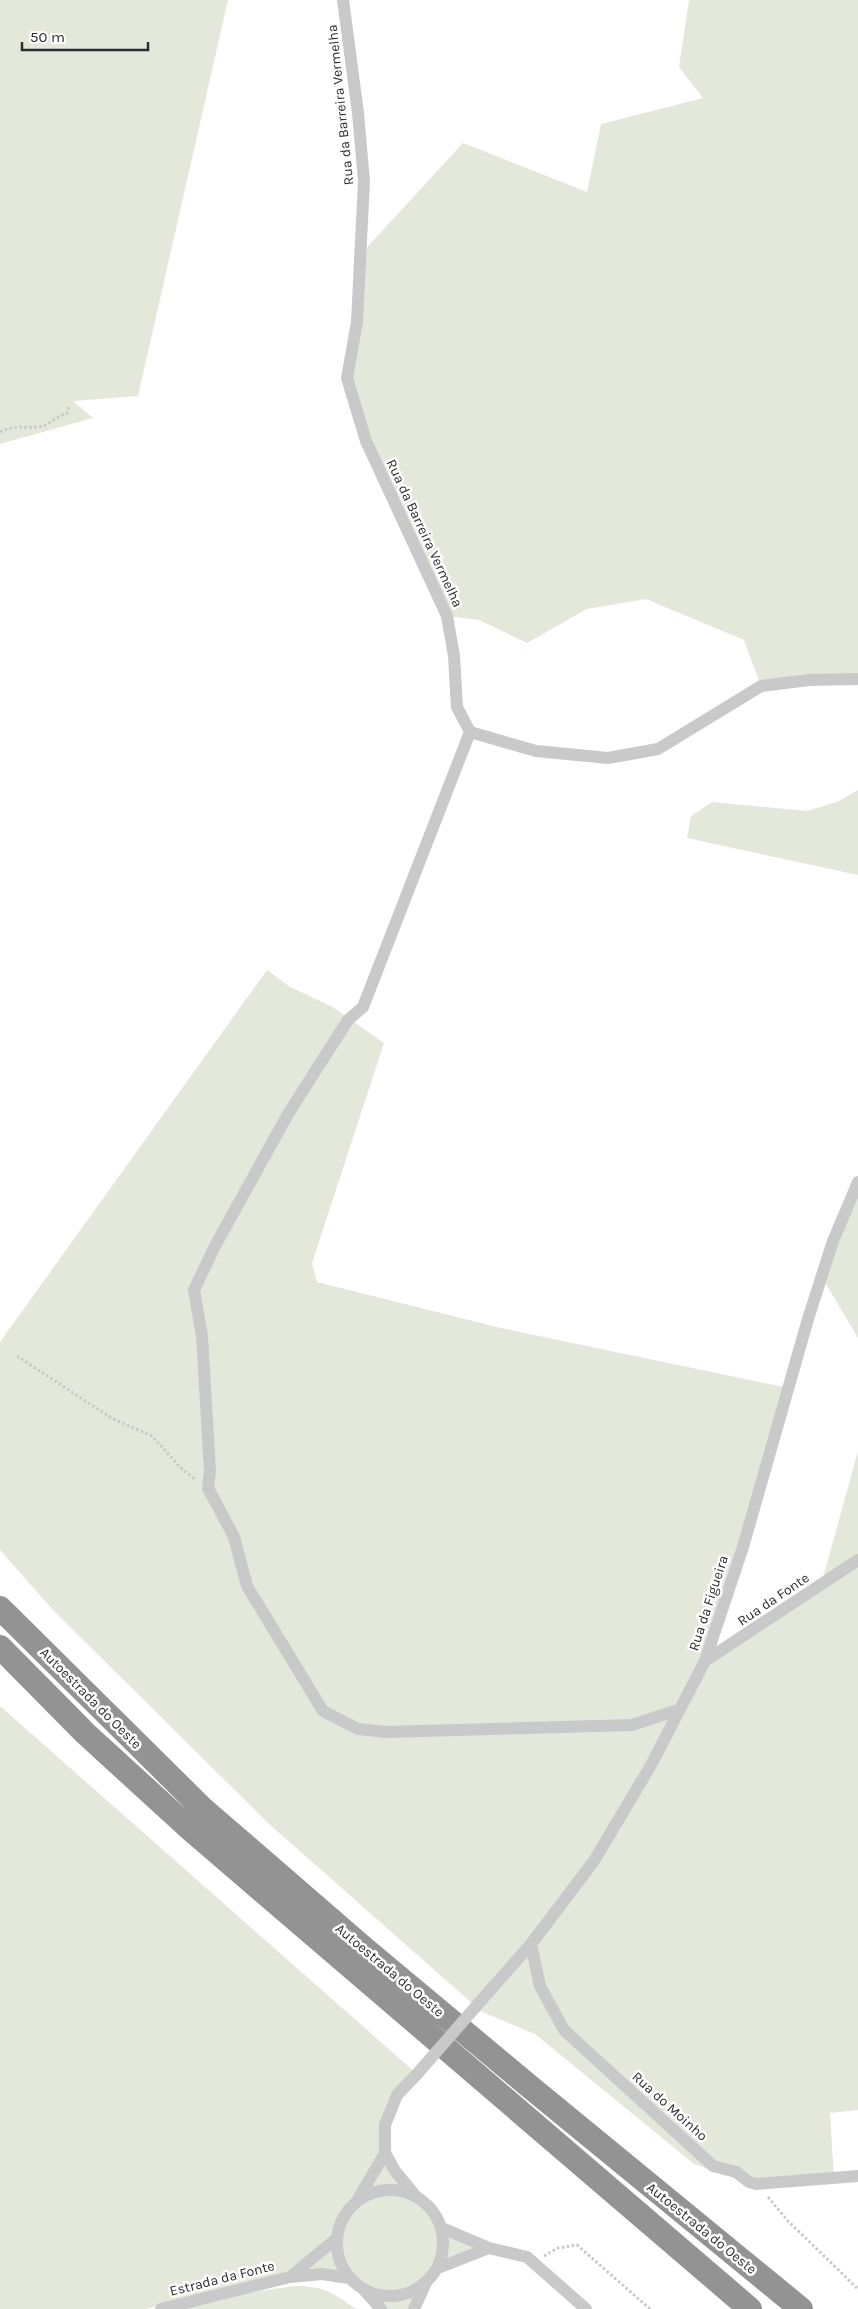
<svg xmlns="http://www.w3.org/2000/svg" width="858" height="2309" font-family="Karla,sans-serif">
<rect width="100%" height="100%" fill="#fff"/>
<!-- green -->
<path fill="#e4e8db" d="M0,0H228L138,396L73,401L93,418L0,444Z
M689,0H858V679L761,686L744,640L646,599L587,609L527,643L479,620L447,616L394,503L347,378L359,256L463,143L587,192L601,124L703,98L679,67Z
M858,790V875L687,838L691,816L712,802L807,811L837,802Z
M267,970L290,987L331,1006L384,1043L312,1263L317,1282L501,1328L788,1388L705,1660L821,1585L858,1451V2110L830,2113L834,2178L795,2181L733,2177L694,2164L535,2034L482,2012L268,1823L54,1611L0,1550V1342Z
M858,1182V1338L822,1277Z
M0,1706L417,2074L397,2095L385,2156L408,2193C371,2181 340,2205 335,2243C333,2254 340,2266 346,2276L299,2269L146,2309H0Z
M341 2244a50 50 0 1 1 100 0a50 50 0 1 1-100 0Z
M442,2228L486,2247L438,2268L446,2247Z
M294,2286C323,2286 332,2292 356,2309H171L238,2294Z
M422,2288L413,2309H383L370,2293C390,2300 404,2298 422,2288Z"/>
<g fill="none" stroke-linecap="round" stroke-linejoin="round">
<!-- path -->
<path stroke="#c9c9c9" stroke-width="3" stroke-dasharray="2.5 2.5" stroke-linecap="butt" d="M0,432C18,423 27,430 43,426C47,425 60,415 67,413L69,406
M17,1356L113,1419L152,1436L181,1468L195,1479
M768,2197L788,2221L858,2289
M544,2256L558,2248L577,2245L650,2309"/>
<!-- street -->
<path stroke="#c9c9c9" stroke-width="12" d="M343,0L358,113L364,181L357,322L347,378L366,441L447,616L454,656L457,707L470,732L536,751L608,758L658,749L761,686L809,680L858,679
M470,732L363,1007L348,1020L288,1114L215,1246L194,1290L202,1336L210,1471L208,1488L234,1537L247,1586L323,1711L358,1729L387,1732L632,1725L678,1710
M705,1661L858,1560
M531,1944L540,1986L564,2030L713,2166L736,2172L749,2182L756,2184L858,2176
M493,1987L531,1944L594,1861L651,1765L705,1661L743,1547L808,1319L833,1241L858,1182
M385,2153L395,2171L415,2195
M337 2243a53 53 0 1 1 106 0a53 53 0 1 1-106 0Z
M358,2199L385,2153V2125L397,2095L417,2074
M442,2228L489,2248L527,2257L586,2309
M438,2268L489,2248
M290,2277L337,2238
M365,2291L381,2309
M161,2309L290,2277L322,2274L349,2278
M414,2309L425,2285"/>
<!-- highway -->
<path stroke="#939393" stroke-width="24" d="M0,1608L202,1808L365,1949L529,2086L801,2309
M0,1647L85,1733L190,1829L750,2309"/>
<!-- street-bridge -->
<path stroke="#c9c9c9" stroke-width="12" d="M417,2074L493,1987"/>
</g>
<g text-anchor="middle" stroke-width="5" stroke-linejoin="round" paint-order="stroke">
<!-- street labels -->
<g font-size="14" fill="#2c2c2c" stroke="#fff">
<text transform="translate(340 105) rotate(-96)" y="5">Rua da Barreira Vermelha</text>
<text transform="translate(425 533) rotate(65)" y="5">Rua da Barreira Vermelha</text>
<text transform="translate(773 1599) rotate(-34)" y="5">Rua da Fonte</text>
<text transform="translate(708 1603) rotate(-72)" y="5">Rua da Figueira</text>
<text transform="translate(91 1698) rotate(45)" y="5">Autoestrada do Oeste</text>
<text transform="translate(390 1970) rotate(40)" y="5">Autoestrada do Oeste</text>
<text transform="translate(670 2106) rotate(42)" y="5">Rua do Moinho</text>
<text transform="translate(702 2228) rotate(39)" y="5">Autoestrada do Oeste</text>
<text transform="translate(222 2278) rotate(-14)" y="5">Estrada da Fonte</text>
</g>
</g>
<!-- scale -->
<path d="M22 42v8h126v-8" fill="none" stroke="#2c2c2c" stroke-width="2.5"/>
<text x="30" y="42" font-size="15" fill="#2c2c2c" stroke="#ffffff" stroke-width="4" paint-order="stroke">50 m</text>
</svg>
